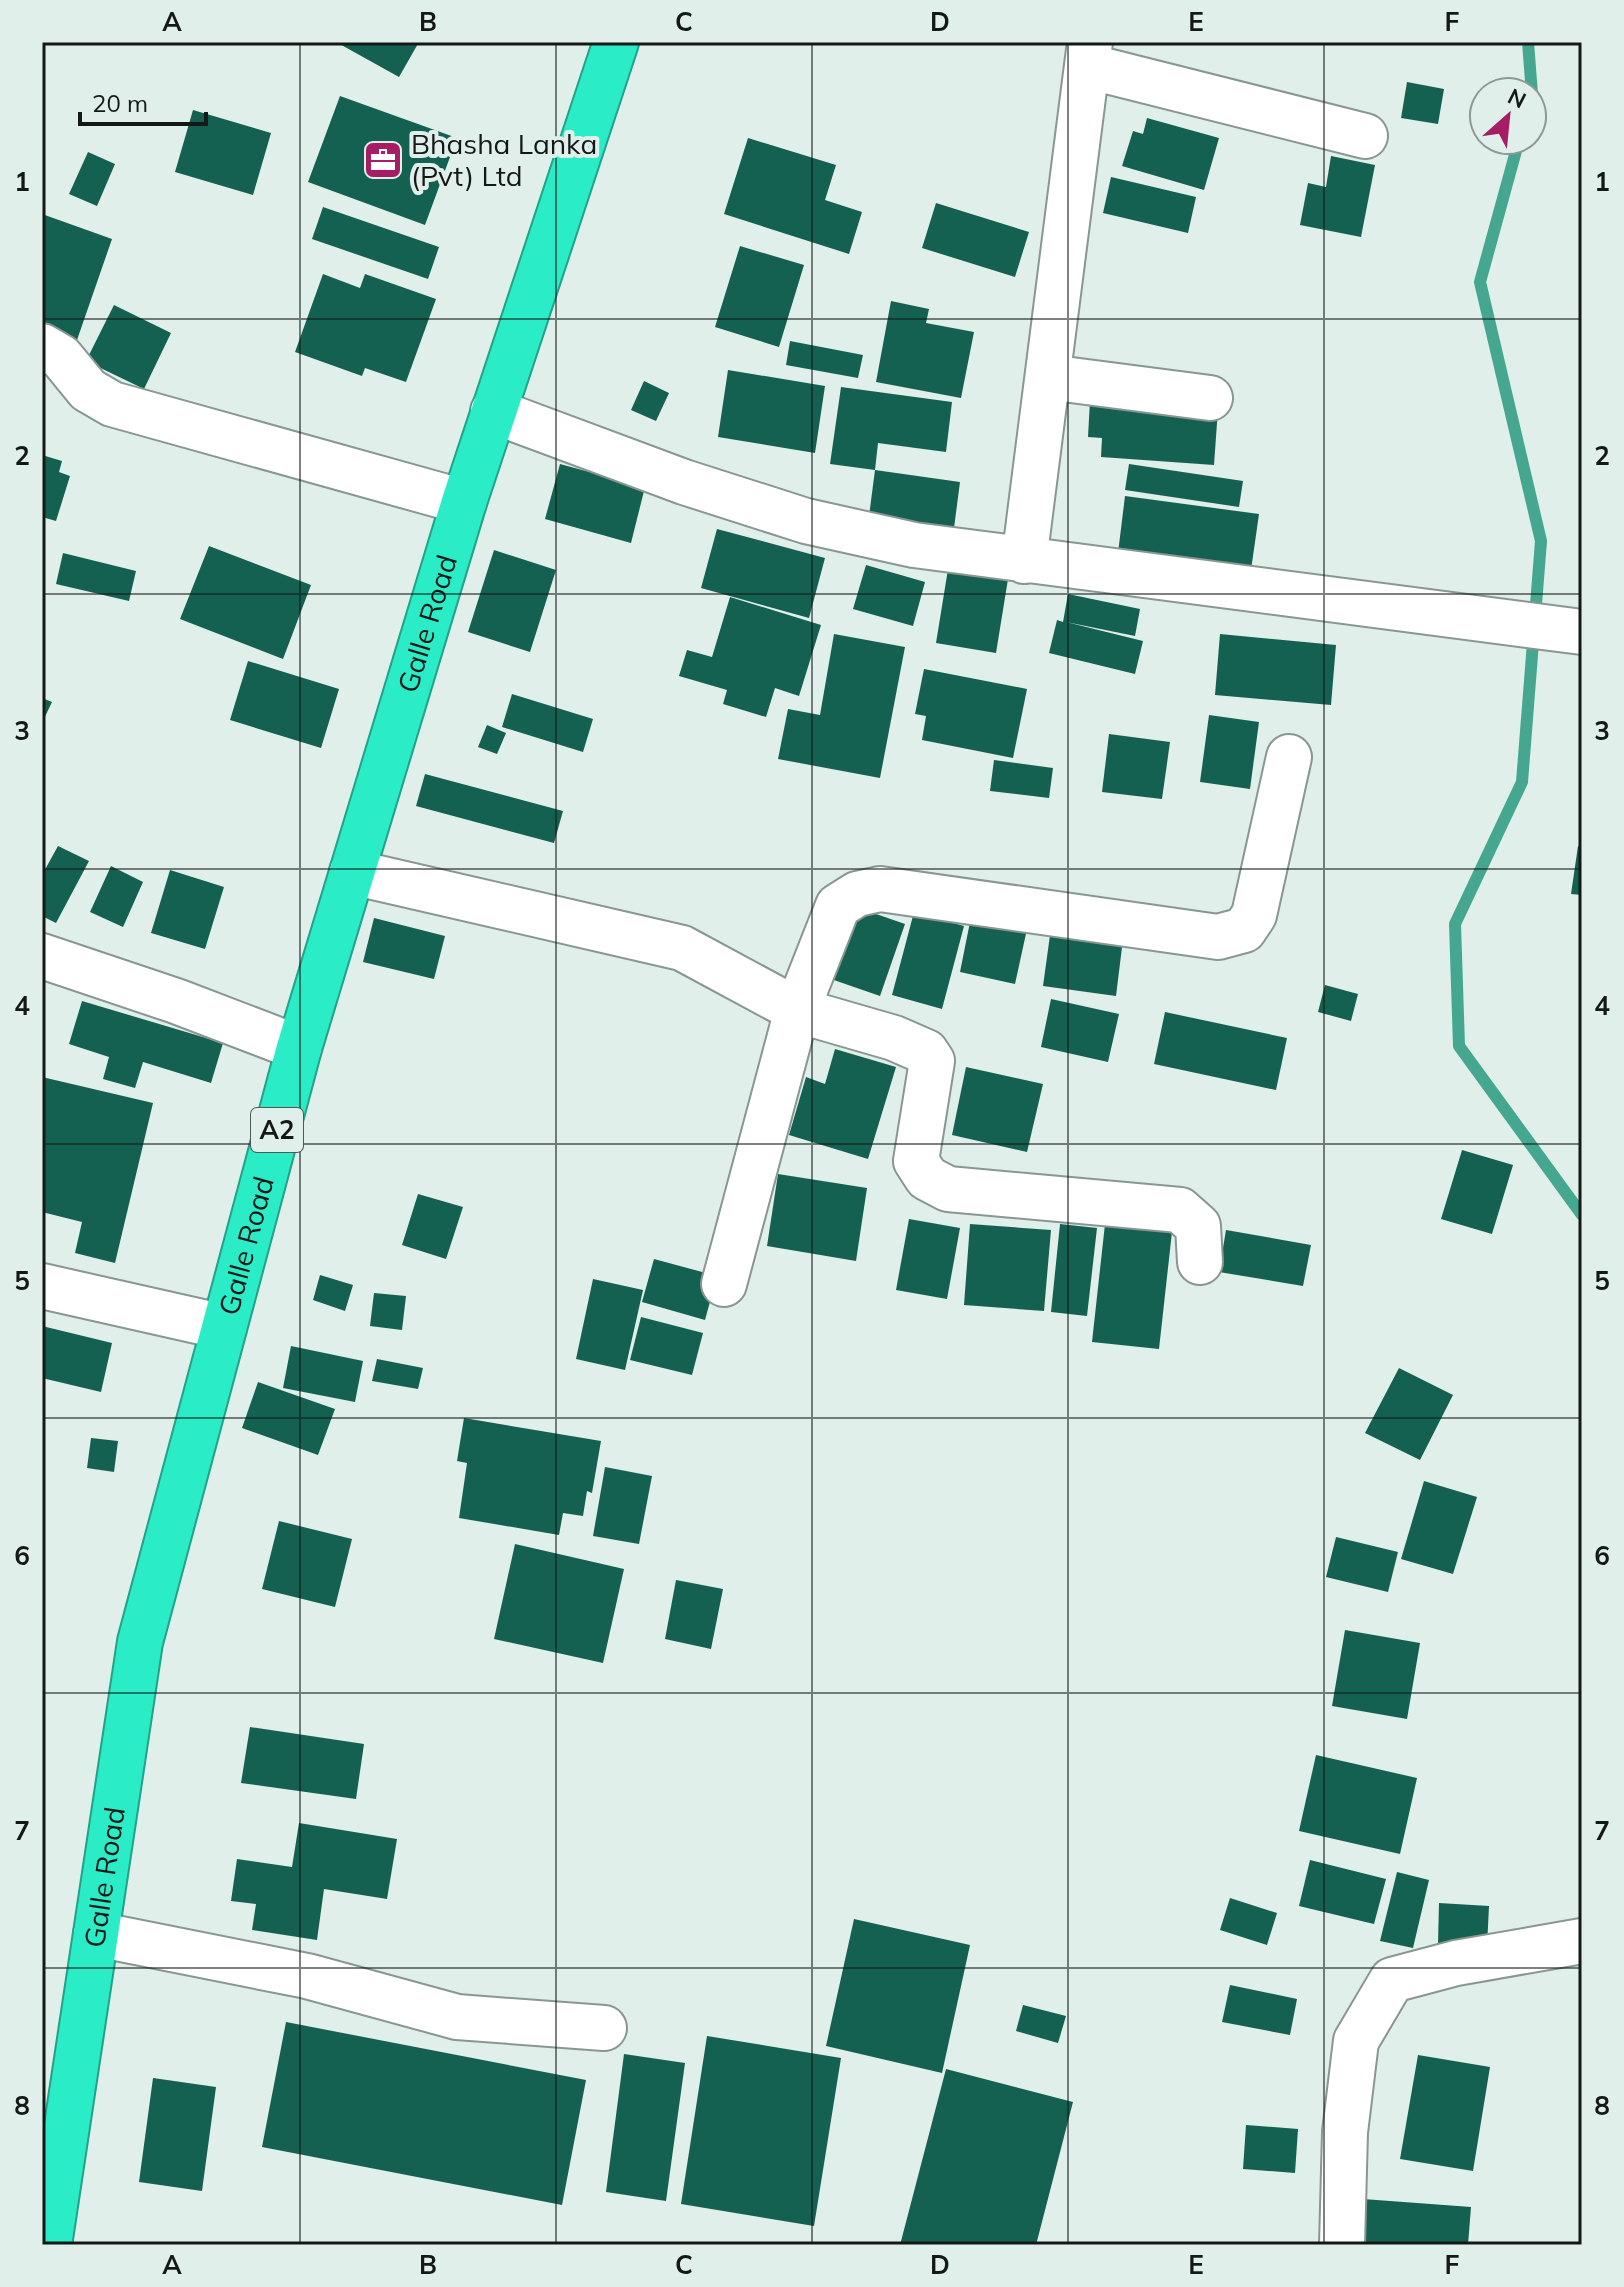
<svg xmlns="http://www.w3.org/2000/svg" width="1624" height="2287" font-family="Mulish,sans-serif">
<rect width="100%" height="100%" fill="#e0efea"/>
<g fill="none" stroke-linecap="round" stroke-linejoin="round">
<!-- stream -->
<path stroke="#46a790" stroke-width="12" d="M1528,42L1532,94
M1519,140L1480,282L1541,541L1522,782L1455,924L1459,1046L1582,1215"/>
</g>
<!-- building -->
<path fill="#156151" d="M336,42H419L399,77Z
M1407,82L1444,89L1438,124L1401,118Z
M340,96L457,138L425,225L308,182Z
M193,110L271,133L253,195L175,172Z
M1147,118L1219,138L1204,190L1122,166L1133,131L1143,134Z
M748,138L836,165L825,200L862,212L849,254L724,214Z
M88,152L115,164L97,206L69,194Z
M1331,156L1375,165L1361,237L1300,225L1308,183L1326,187Z
M1111,177L1196,197L1188,233L1103,213Z
M936,203L1029,232L1015,277L922,248Z
M323,207L439,247L428,279L312,239Z
M42,214L112,239L77,340L42,328Z
M740,246L804,265L779,347L715,327Z
M323,274L360,288L365,274L436,299L406,382L365,368L362,376L295,352Z
M891,301L929,309L926,323L974,332L961,398L876,382Z
M114,305L171,333L144,389L86,361Z
M790,341L863,355L858,378L786,365Z
M728,370L825,386L815,453L718,437Z
M644,381L669,393L656,421L631,410Z
M841,387L952,402L946,452L878,443L875,470L960,482L954,528L869,516L875,470L830,464Z
M1090,400L1218,409L1214,465L1101,457L1102,438L1088,437Z
M42,455L62,461L59,472L70,476L56,521L42,517Z
M560,464L645,487L631,543L545,519Z
M1129,464L1243,481L1239,507L1125,490Z
M1125,496L1259,514L1251,570L1118,553Z
M717,529L825,558L809,618L701,588Z
M209,546L311,585L283,659L180,619Z
M494,550L556,570L530,652L468,632Z
M63,553L136,571L129,601L56,584Z
M949,563L1009,573L996,653L936,643Z
M866,565L925,582L913,626L853,609Z
M1068,594L1140,609L1135,636L1066,622L1143,641L1135,674L1049,653L1057,620L1063,622Z
M730,597L821,625L799,696L775,688L766,717L723,704L727,690L679,676L687,650L712,657Z
M834,634L905,647L880,778L778,759L788,709L820,715Z
M1220,634L1336,645L1331,705L1215,695Z
M248,661L339,689L321,748L230,720Z
M924,669L1027,689L1013,758L922,740L926,716L915,714Z
M512,694L593,719L583,752L502,727Z
M42,698L52,702L42,723Z
M1209,715L1259,722L1250,789L1200,782Z
M487,725L506,733L497,754L478,747Z
M1109,734L1170,742L1162,799L1102,792Z
M994,760L1053,768L1049,798L990,791Z
M425,774L563,811L554,843L416,806Z
M58,846L89,861L56,923L42,916V875Z
M1578,846L1582,847V895L1571,894Z
M111,866L143,882L123,927L90,912Z
M170,870L224,887L205,949L151,933Z
M853,906L905,924L880,996L828,978Z
M914,912L964,926L942,1009L892,995Z
M971,917L1027,929L1015,984L960,972Z
M374,918L445,936L434,979L363,962Z
M1051,928L1123,939L1116,996L1043,986Z
M1325,985L1358,994L1351,1021L1318,1012Z
M1051,999L1119,1014L1108,1062L1041,1047Z
M82,1001L223,1043L211,1083L143,1062L135,1088L103,1079L109,1057L69,1044Z
M1165,1012L1287,1038L1276,1090L1154,1064Z
M835,1049L896,1067L868,1159L789,1135L806,1077L825,1084Z
M966,1067L1043,1084L1027,1152L952,1135Z
M42,1077L153,1103L115,1263L75,1253L82,1222L42,1212Z
M1462,1150L1513,1165L1492,1234L1441,1219Z
M778,1174L867,1188L856,1261L767,1246Z
M418,1194L463,1207L446,1259L402,1245Z
M1106,1215L1173,1223L1159,1349L1092,1342Z
M909,1219L960,1228L947,1299L896,1290Z
M970,1224L1051,1230L1044,1311L964,1305Z
M1060,1224L1097,1228L1087,1316L1051,1312Z
M1226,1230L1311,1245L1303,1286L1219,1272Z
M654,1259L717,1276L705,1320L642,1302Z
M320,1275L353,1285L345,1311L313,1300Z
M593,1279L643,1290L625,1370L576,1359Z
M374,1293L406,1296L402,1330L370,1326Z
M641,1317L703,1333L692,1375L630,1360Z
M42,1326L112,1343L101,1392L42,1378Z
M291,1346L363,1361L355,1402L283,1388Z
M377,1359L423,1368L418,1389L372,1381Z
M1399,1368L1453,1395L1420,1460L1365,1433Z
M258,1382L335,1409L318,1455L242,1428Z
M464,1418L601,1441L592,1493L587,1491L583,1516L563,1513L559,1535L459,1518L467,1463L457,1461Z
M91,1438L118,1441L114,1472L87,1468Z
M605,1467L652,1476L639,1544L593,1536Z
M1424,1481L1477,1497L1453,1574L1401,1559Z
M279,1521L352,1539L335,1607L262,1589Z
M1336,1537L1398,1552L1388,1592L1326,1577Z
M515,1544L624,1569L603,1663L494,1639Z
M676,1580L723,1589L711,1649L665,1639Z
M1345,1630L1420,1643L1407,1719L1332,1706Z
M250,1727L364,1744L356,1799L241,1783Z
M1316,1755L1417,1778L1400,1854L1299,1831Z
M299,1823L397,1839L387,1899L324,1889L317,1940L252,1930L256,1904L231,1901L237,1859L292,1867Z
M1310,1860L1386,1879L1374,1924L1299,1906Z
M1397,1872L1429,1880L1413,1948L1380,1941Z
M1230,1898L1277,1913L1267,1945L1220,1930Z
M1439,1903L1489,1906L1487,1947L1438,1944Z
M854,1919L970,1945L942,2073L826,2046Z
M1230,1985L1297,1999L1290,2035L1222,2022Z
M1023,2005L1066,2016L1058,2043L1016,2031Z
M286,2022L586,2080L562,2205L262,2147Z
M707,2036L841,2058L814,2226L681,2204Z
M624,2054L685,2063L666,2201L606,2192Z
M1418,2055L1490,2067L1473,2171L1400,2159Z
M946,2069L1073,2102L1036,2245H900Z
M153,2078L216,2087L202,2191L139,2182Z
M1246,2125L1298,2129L1295,2173L1243,2169Z
M1363,2199L1471,2207L1468,2245H1360Z"/>
<g fill="none" stroke-linecap="round" stroke-linejoin="round">
<defs>
<path id="minor" d="M1087,66L1365,136
M42,346L61,357L88,390L112,404L464,502
M1048,377L1210,398
M493,411L684,482L806,521L914,545L1582,632
M1024,561L1090,42
M352,872L682,948L797,1010L894,1038L926,1052L932,1061L916,1161L927,1178L948,1189L1180,1210L1198,1226L1200,1262
M42,956L176,1001L299,1048
M724,1284L797,1010L838,906L857,894L880,889L1218,937L1244,930L1254,915L1289,757
M42,1286L224,1327
M96,1934L307,1976L457,2017L604,2028
M1342,2245L1345,2132L1356,2041L1392,1980L1456,1963L1582,1941"/>
<g id="highway">
<path id="s1" d="M49,2245L140,1642L299,1048L464,502L616,42"/>
</g>
</defs>
<!-- minor casing -->
<use href="#minor" stroke="#899692" stroke-width="48"/>
<!-- highway casing -->
<use href="#highway" stroke="#22a289" stroke-width="48"/>
<!-- minor -->
<use href="#minor" stroke="#fff" stroke-width="44"/>
<!-- highway -->
<use href="#highway" stroke="#2aecc6" stroke-width="44"/>
</g>
<!-- grid -->
<path fill="none" stroke="#141918" stroke-width="2" stroke-opacity="0.55" d="M300,42V2245M556,42V2245M812,42V2245M1068,42V2245M1324,42V2245M42,319H1582M42,594H1582M42,869H1582M42,1144H1582M42,1418H1582M42,1693H1582M42,1968H1582"/>
<!-- icons -->
<defs>
<symbol id="office-square" viewBox="-11 -11 22 22"><rect x="-9" y="-9" width="18" height="18" rx="4" fill="#a61d65" stroke="#e0efea"/><path d="M-6-3h4V-5.5h4V-3h4V5H-6ZM-1-4.5V-3h2v-1.5ZM-6 0V1H6V0Z" fill="#fff"/></symbol>
</defs>
<g fill-rule="evenodd">
<use href="#office-square" x="361" y="138" width="44" height="44"/>
</g>
<g text-anchor="middle" stroke-width="8" stroke-linejoin="round" paint-order="stroke">
<!-- shield labels -->
<rect fill="#e0efea" stroke="#515957" stroke-width="2" x="251" y="1108" width="52" height="44" rx="6"/>
<g font-size="26" font-weight="bold" fill="#141918">
<text x="277" y="1139">A2</text>
</g>
<!-- poi labels -->
<g font-size="28" fill="#141918" stroke="#e0efea" text-anchor="start">
<text x="411" y="154">Bhasha Lanka<tspan x="411" dy="32">(Pvt) Ltd</tspan></text>
</g>
<!-- street labels -->
<g font-size="28" fill="#141918" stroke="#e0efea">
<text dy="10" stroke="none"><textPath href="#s1" startOffset="1668">Galle Road</textPath></text>
<text dy="10" stroke="none"><textPath href="#s1" startOffset="1020">Galle Road</textPath></text>
<text dy="10" stroke="none"><textPath href="#s1" startOffset="372">Galle Road</textPath></text>
</g>
</g>
<!-- border -->
<rect width="1624" height="2287" fill="none" stroke="#e0efea" stroke-width="88"/>
<!-- north arrow -->
<g transform="translate(1508 116) rotate(27)"><circle r="38" fill="#e0efea" stroke="#8e9996" stroke-width="2"/>
<path d="M0-6L14 30L0 20L-14 30Z" fill="#a61d65"/>
<text y="-12" font-size="22" font-weight="bold" text-anchor="middle" fill="#141918">N</text>
</g>
<!-- scale -->
<path d="M80 112v12h126v-12" fill="none" stroke="#141918" stroke-width="4"/>
<text x="92" y="112" font-size="24" fill="#141918" stroke="#e0efea" stroke-width="6" paint-order="stroke">20 m</text>
<rect x="44" y="44" width="1536" height="2199" fill="none" stroke="#141918" stroke-width="3"/>
<g font-size="26" text-anchor="middle" font-weight="bold" fill="#141918">
<text x="172" y="31">A</text>
<text x="428" y="31">B</text>
<text x="684" y="31">C</text>
<text x="940" y="31">D</text>
<text x="1196" y="31">E</text>
<text x="1452" y="31">F</text>
<text x="22" y="191">1</text>
<text x="1602" y="191">1</text>
<text x="22" y="465">2</text>
<text x="1602" y="465">2</text>
<text x="22" y="740">3</text>
<text x="1602" y="740">3</text>
<text x="22" y="1015">4</text>
<text x="1602" y="1015">4</text>
<text x="22" y="1290">5</text>
<text x="1602" y="1290">5</text>
<text x="22" y="1565">6</text>
<text x="1602" y="1565">6</text>
<text x="22" y="1840">7</text>
<text x="1602" y="1840">7</text>
<text x="22" y="2115">8</text>
<text x="1602" y="2115">8</text>
<text x="172" y="2274">A</text>
<text x="428" y="2274">B</text>
<text x="684" y="2274">C</text>
<text x="940" y="2274">D</text>
<text x="1196" y="2274">E</text>
<text x="1452" y="2274">F</text>
</g>
</svg>
